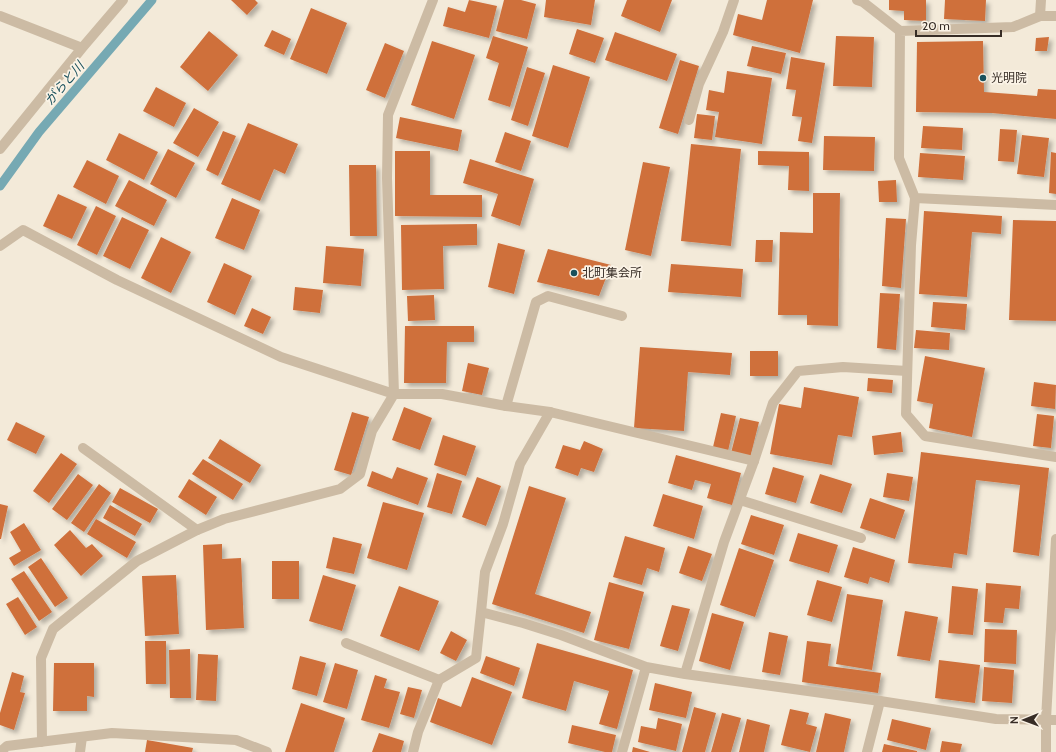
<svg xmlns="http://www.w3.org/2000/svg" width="1056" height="752" font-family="Cabin,'Noto Sans JP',sans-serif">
<defs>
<filter id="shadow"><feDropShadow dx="3.5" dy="3.5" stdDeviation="2" flood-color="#0004"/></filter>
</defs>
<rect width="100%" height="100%" fill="#f3ead9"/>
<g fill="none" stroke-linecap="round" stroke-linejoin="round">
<!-- stream -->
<path stroke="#76a9b3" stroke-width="9" d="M0,186L39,132L152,0"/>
</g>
<!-- building -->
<path fill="#cf6f3b" filter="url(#shadow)" d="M231,0H255L258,3L247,15Z
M469,0L497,6L489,38L443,26L448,7L465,12Z
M504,0H521L536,4L527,39L496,31Z
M546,0H595L591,25L544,17Z
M627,0H672L660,32L621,16Z
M767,0H813L800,53L733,35L738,14L762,20Z
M889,0H926V21L904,20V11L889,10Z
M945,0H986L985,21L944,19Z
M311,8L347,23L327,74L290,59Z
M577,29L604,38L595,63L569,54Z
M272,30L291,39L284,55L264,46Z
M209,31L238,55L208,91L180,67Z
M615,32L677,54L667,81L605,60Z
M493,36L528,47L510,107L488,100L499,63L486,58Z
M836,36L874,37L872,87L833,86Z
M1049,37L1047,51H1035L1036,38Z
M432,41L475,55L454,119L411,105Z
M983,41L984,92L1037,96L1038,89L1056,90V119L992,113L916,112L917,42Z
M385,43L404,51L385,98L366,90Z
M752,46L786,53L781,74L747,66Z
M791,57L825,63L812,143L798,141L802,117L792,116L796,90L786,89Z
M680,60L699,66L678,134L659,128Z
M553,65L590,77L568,148L532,136Z
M527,67L545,73L528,126L511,120Z
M727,71L772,78L762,144L715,137L719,112L706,110L709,90L724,93Z
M156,87L186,103L174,127L143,111Z
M194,108L219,122L198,157L173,143Z
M697,114L715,116L712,140L694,138Z
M400,117L462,130L458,151L396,138Z
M248,123L298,144L285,174L274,169L260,201L221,184Z
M923,126L963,128L962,150L921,148Z
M1000,129L1017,130L1014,162L998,161Z
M223,131L236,136L218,176L206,170Z
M505,132L531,141L521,171L495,162Z
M119,133L158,152L144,180L106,160Z
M1022,135L1049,138L1044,177L1017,174Z
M824,136L875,137L874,171L823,170Z
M691,144L741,149L731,246L681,241Z
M168,149L195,163L176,198L150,184Z
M395,151H430V195H482V217L395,216Z
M758,151L809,152V191L788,190L789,166L758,165Z
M1051,152L1056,153V194L1049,193Z
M920,153L965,156L963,180L918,177Z
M470,159L534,179L520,226L491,216L498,194L463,183Z
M87,160L119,176L106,204L73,187Z
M643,162L670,167L651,256L625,250Z
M349,165H376L377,236H350Z
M129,180L167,200L154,226L115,206Z
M896,180L897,202H879L878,181Z
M813,193H840L838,326L807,325V315H778L780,232L813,233Z
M58,194L87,207L72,239L43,226Z
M232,198L260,210L244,250L215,238Z
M96,206L116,216L97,255L77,245Z
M924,211L1002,216L1001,234L972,232L967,297L919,294Z
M122,217L149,230L130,269L103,256Z
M886,218L906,219L901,288L882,286Z
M1013,220L1056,221V321L1009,320Z
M477,224V245L443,246L444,289L402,290L401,225Z
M161,237L191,252L171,293L141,278Z
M756,240H773L772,262H755Z
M498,243L525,250L514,294L488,287Z
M326,246L364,249L361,286L323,283Z
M548,249L611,265L599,296L537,282Z
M224,263L252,276L235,315L207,302Z
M671,264L743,269L741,297L668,292Z
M295,287L323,290L320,313L293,310Z
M880,293L900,294L896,350L877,348Z
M434,295L435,320L408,321L407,296Z
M933,302L967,304L965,330L931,327Z
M252,308L271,317L263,334L244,326Z
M405,326H474V342H447L446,383H404Z
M916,330L950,333L949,350L914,348Z
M640,347L732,353L730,375L688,372L684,431L634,428Z
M750,351H778V376H750Z
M925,356L985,368L972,437L929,428L933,404L917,401Z
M468,363L489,368L482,395L462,391Z
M868,378L893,380L892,393L867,391Z
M1034,382L1056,385L1055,409L1031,406Z
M804,387L859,397L852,437L838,435L832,465L770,454L779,404L801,408Z
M404,407L432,418L420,450L392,440Z
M352,412L369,417L351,475L334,470Z
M721,413L736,416L728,451L713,447Z
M1037,414L1054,416L1051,448L1033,446Z
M740,418L759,422L750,458L731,453Z
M16,422L45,436L36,454L7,440Z
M901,432L903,452L874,455L872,436Z
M443,435L476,446L466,476L434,465Z
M220,439L261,465L250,483L208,458Z
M584,441L603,449L594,472L581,468L578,476L555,468L563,445L580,450Z
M921,452L1049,468L1039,556L1013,552L1020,485L976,480L967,555L954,553L952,568L908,563Z
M61,453L77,464L49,503L33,491Z
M676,455L741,473L732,505L707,498L711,484L695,480L692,490L668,483Z
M203,459L243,484L233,500L192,474Z
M397,467L428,478L418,505L367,486L372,471L392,479Z
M773,467L804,476L796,503L765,494Z
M437,473L462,481L452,514L427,507Z
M887,473L913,477L909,501L883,497Z
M78,474L93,485L67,520L52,509Z
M820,474L852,484L842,513L810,503Z
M477,477L501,486L486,526L462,517Z
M189,479L217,497L206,515L178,497Z
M99,484L111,493L84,532L71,523Z
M529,486L566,498L535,594L591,612L584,633L492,604Z
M120,488L158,509L150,523L112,502Z
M663,494L703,506L694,539L653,526Z
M870,498L905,510L895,539L860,528Z
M383,502L424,513L407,570L367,558Z
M0,504L8,506L1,539H0Z
M110,505L142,524L135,536L103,518Z
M751,515L784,525L774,555L741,544Z
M96,519L136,542L127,558L87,534Z
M24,523L41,550L14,566L9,558L21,551L10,532Z
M70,530L86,548L92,544L103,556L81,576L54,545Z
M798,533L838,545L829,573L789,561Z
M625,536L665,548L659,572L647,568L642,585L613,577Z
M333,537L362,544L354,574L326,568Z
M222,544V559L241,558L244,628L206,630L203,545Z
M688,546L712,554L702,581L679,573Z
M853,547L895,560L889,583L870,577L868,584L844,577Z
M739,548L774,560L755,617L720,605Z
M41,558L68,598L55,607L28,567Z
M272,561H299V599H272Z
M24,571L52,612L39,621L11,579Z
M176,575L179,634L145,636L142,576Z
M323,575L356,585L342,631L309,621Z
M817,580L842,587L832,622L807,615Z
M609,582L644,592L629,649L594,640Z
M986,583L1021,586L1019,609L1005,608L1003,623L984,622Z
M399,586L439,601L419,651L380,636Z
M952,586L978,589L973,635L948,633Z
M847,594L883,600L872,670L836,664Z
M18,597L37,627L25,635L6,604Z
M672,605L690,609L678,651L660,646Z
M905,611L938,617L930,661L897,656Z
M712,613L744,622L730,670L699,661Z
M985,629L1017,630L1016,664L984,662Z
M451,631L467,640L456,661L440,653Z
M769,632L788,636L780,675L762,672Z
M145,641H166V684H146Z
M807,641L831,644L828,666L881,673L878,693L802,682Z
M537,643L633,670L617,729L599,724L609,691L574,681L566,711L522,698Z
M190,649L191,698H170L169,650Z
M198,654L218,655L216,701L196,700Z
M300,656L326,663L317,696L292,689Z
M486,656L520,668L514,686L480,673Z
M939,660L980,665L975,703L935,698Z
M54,663H94V697L87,696V711H53Z
M335,663L358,670L347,709L323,702Z
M984,667L1014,670L1012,703L982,701Z
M12,672L24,676L20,692L25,693L14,730L0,725V713Z
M375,675L387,679L384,688L400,692L389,728L361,720Z
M472,677L512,692L492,745L430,722L438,698L461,707Z
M655,683L692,692L686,718L649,710Z
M408,687L422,690L414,718L400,714Z
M301,703L345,718L334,752H285Z
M694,707L716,713L705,752H682Z
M790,709L809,713L806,724L817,727L810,752L781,745Z
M722,713L741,718L731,752H711Z
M825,713L851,719L844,752H816Z
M658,718L682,724L676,751L638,742L641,726L656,729Z
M747,719L770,725L764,752H739Z
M892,719L931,728L926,750L887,740Z
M572,725L616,735L612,752H605L568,743Z
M379,733L404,741L401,752H372Z
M147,740L193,748L192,752H145Z
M942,741L962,744L960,752H940Z
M884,744L917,751V752H882Z
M633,747L650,752H632Z"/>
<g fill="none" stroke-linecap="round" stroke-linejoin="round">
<!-- lane -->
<path stroke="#ccbba4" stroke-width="10" d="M689,120L699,84L723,32L734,0
M506,406L536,302L548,296L622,316
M550,412L754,461
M83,448L197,530
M740,500L861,538
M346,643L439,680
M867,752L880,701"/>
<!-- street -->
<path stroke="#ccbba4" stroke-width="10" d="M857,0L863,2L900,31
M1041,0L1040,16L1013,27L900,31L899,158L915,198L911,245L906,414L925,436L1056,457
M0,16L82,48
M1040,16H1056
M0,149L82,48L123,0
M915,198L1056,205
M0,246L23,230L117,280L281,357L394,394H442L506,406L550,412L520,464L503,524L485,572L481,612L523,623L561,635L646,667L685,674L880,701L996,719L1056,720
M685,674L724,542L754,461L773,403L798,371L843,367L907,371
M42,742L41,658L53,629L137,561L197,530L224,519L340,489L360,474L372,431L394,394L387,178L388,115L433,0
M0,752L7,746L112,733L236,740L267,752
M80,752L82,737
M413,752L418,732L439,680L476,658L481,612
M622,752L646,667
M1046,752V719L1056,539"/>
</g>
<!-- markers -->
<g fill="#19505c" stroke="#fbf3e6" stroke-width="1.5">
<circle cx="983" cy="78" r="4"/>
<circle cx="574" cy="273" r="4"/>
</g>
<g text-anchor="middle" stroke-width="3.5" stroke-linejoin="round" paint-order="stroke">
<!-- poi labels -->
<g font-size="12" fill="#372d26" stroke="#fbf3e6" text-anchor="start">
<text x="991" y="82">光明院</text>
<text x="582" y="277">北町集会所</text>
</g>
<!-- water labels -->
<g font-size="13" font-style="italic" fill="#19505c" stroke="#fbf3e6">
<text transform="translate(64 83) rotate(-49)" y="5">がらと川</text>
</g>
</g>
<!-- north arrow -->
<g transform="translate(1024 720) rotate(269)" stroke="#fbf3e6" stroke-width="3" paint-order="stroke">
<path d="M0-3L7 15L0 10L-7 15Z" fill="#372d26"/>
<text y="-6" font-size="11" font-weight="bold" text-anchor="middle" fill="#372d26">N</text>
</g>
<!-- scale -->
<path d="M916 30v6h85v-6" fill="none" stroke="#372d26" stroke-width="2"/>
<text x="922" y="30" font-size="12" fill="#372d26" stroke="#fbf3e6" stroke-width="3" paint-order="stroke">20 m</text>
</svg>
